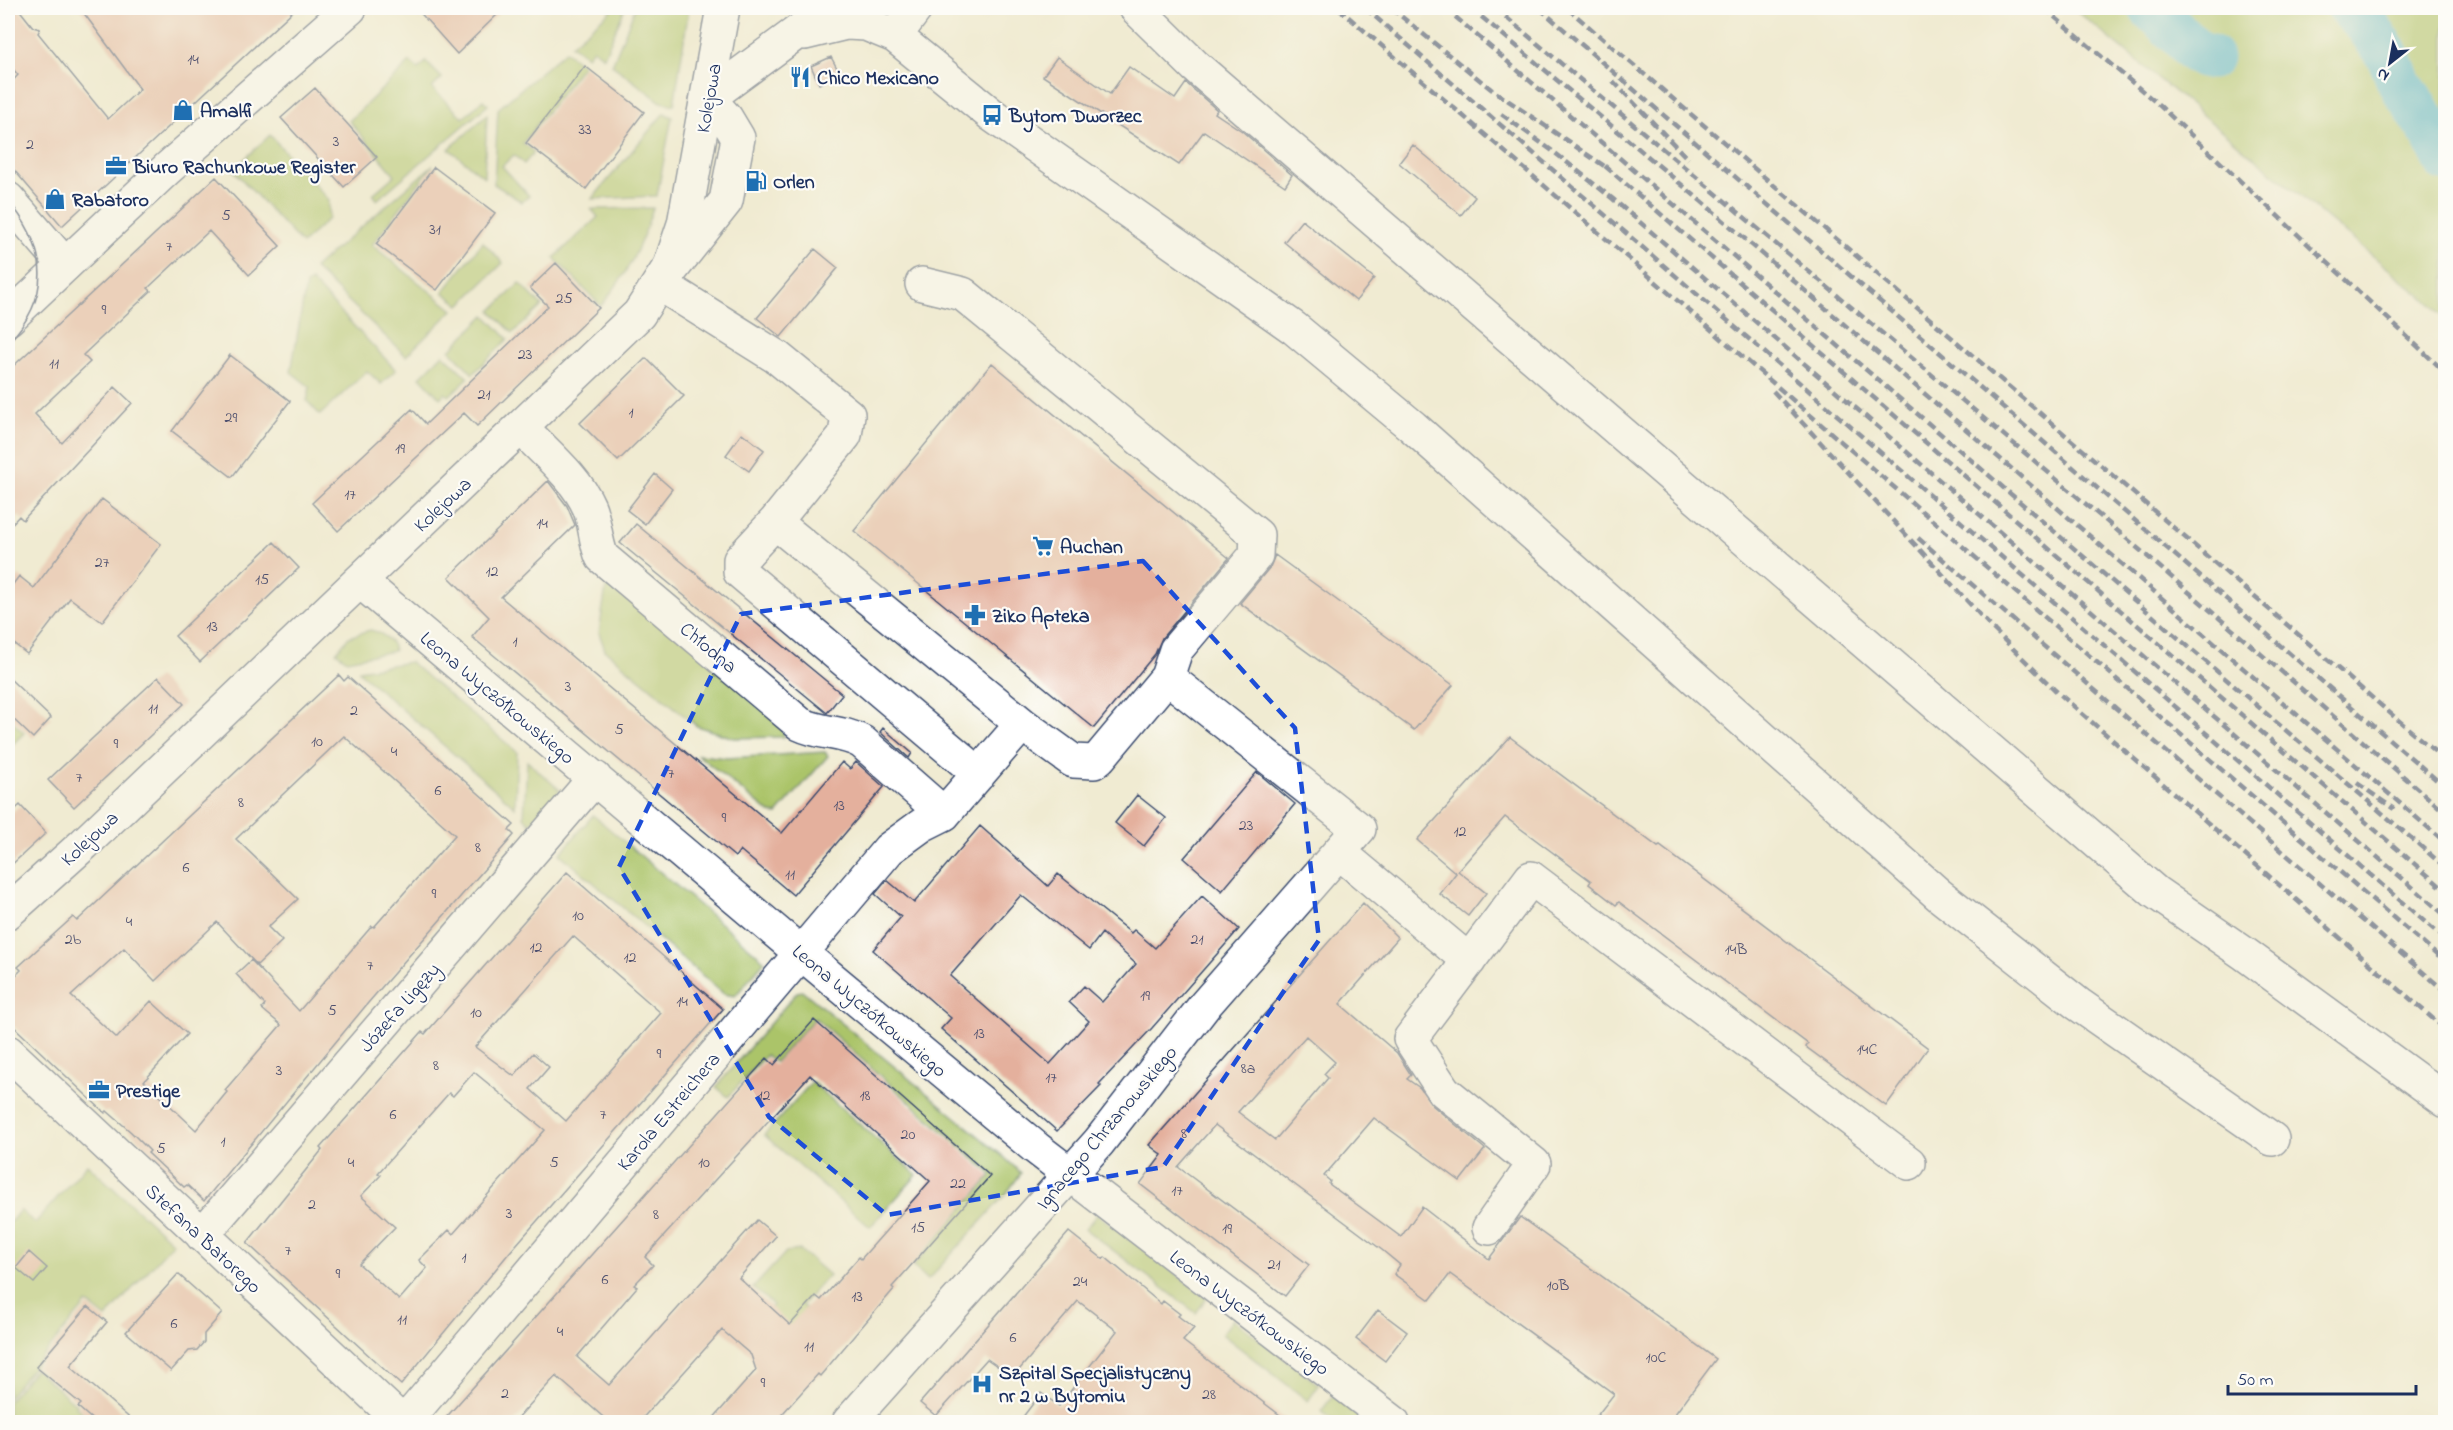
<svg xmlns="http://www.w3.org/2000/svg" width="2453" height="1430" font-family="'Indie Flower',sans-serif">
<rect width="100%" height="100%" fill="#fdfcf7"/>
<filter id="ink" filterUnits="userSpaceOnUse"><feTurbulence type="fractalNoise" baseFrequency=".0167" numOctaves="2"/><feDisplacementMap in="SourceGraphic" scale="12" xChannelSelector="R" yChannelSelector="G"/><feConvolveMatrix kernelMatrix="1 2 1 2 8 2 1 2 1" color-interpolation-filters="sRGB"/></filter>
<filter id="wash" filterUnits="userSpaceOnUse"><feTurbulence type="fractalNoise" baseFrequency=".008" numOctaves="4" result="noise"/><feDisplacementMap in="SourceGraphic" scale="24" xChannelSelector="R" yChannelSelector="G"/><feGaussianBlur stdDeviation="1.35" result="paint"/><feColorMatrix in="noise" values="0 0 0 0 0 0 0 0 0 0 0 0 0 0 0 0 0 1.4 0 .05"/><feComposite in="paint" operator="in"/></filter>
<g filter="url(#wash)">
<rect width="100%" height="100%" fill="#f0ebd2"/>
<!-- green -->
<path fill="#abc469" stroke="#637a64" stroke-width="1.5" d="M614,8H625L604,57L593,49L587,56L571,45Z
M635,8H689L674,105L661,102L612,65Z
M2073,8H2445V317L2431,304Z
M565,51L583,65L523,143L534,152L524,164L514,155L502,166L529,196L522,202L494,184L498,109Z
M410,62L418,69L426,62L442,78L432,88L463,118L483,100L488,105L377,200L373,194L395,175L349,121Z
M664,113L672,117L657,196L592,199Z
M487,115L484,177L449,149Z
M270,135L329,200V218L302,244L233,170Z
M433,165L372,245L453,310L406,356L314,268Z
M653,208C639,251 629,271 601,306L554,258L598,217L591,209Z
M483,242L503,263L460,305L443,292Z
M311,281L396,370L381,384L367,371L320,415L307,401L310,387L291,372L306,284Z
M520,283L542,306L513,333L491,311Z
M485,315L508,339L473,374L450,350Z
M443,354L468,378L449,396L445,393L440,398L420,377Z
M608,574L782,723L784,737L734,738L697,726L605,650L599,633Z
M370,630C381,632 393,640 394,651L347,660L336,652L349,637Z
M410,662L517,752L515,807L359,672V670Z
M8,717L24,733L8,749Z
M825,752L828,756L777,814L770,813L698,755L727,758Z
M527,761L560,790L530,824L524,817Z
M593,815L765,961L735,996L724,994L560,854Z
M803,991L1005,1158L1021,1173L1006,1194L928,1280L913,1266L992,1175L815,1018L775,1062L766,1055L728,1097L716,1087L797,992Z
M812,1082L917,1175L870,1227L764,1135Z
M87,1164L173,1243L106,1318L87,1303L8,1397V1225L20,1210L35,1223Z
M1097,1214L1207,1298L1196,1313L1085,1229Z
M800,1250L829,1275L802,1305L807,1310L789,1329L768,1311L773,1305L753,1288L786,1252Z
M1233,1319L1319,1385L1308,1401L1222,1334Z
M35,1369L77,1405L76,1407L93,1422H8V1401Z
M1333,1396L1368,1422H1336L1321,1411Z"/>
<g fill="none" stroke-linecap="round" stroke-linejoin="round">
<!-- river -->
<path stroke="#53b6d1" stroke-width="45" d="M2151,8L2199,54L2211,57
M2350,8L2367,25L2390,59L2399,82L2434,136L2446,160"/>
</g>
<g id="blocks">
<!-- building -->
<path fill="#e4b09d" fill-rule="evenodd" d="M8,8H18L33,27L40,29L38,33L108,119L140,89L80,8H296L62,226L8,163V86L18,75L8,63Z
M416,8H504L457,54Z
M831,57L840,74L819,84L811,66Z
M1057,57L1110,94L1129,67L1175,99L1186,83L1217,110L1215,113L1242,131L1292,175L1285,186L1204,131L1179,165L1043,76Z
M585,66L644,112L586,189L526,143Z
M315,88L377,157L344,187L281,118Z
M1413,145L1475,197L1461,215L1399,163Z
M434,167L495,213L437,290L376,244Z
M216,177L280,246L249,275L209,231L148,288L151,291L83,355L90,362L35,414L62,443L115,387L132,403L23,520L19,516L8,528V371Z
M1302,220L1374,278L1356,301L1284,242Z
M815,249L838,268L781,337L757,318Z
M556,263L599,308L477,426L464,413L338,531L312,503L412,409L426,424L548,306L530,288Z
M230,355L290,401L232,477L172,431Z
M646,358L684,396L618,461L580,423Z
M992,363L1229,558L1162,638L1155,654L1094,728L854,531Z
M742,433L764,450L749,471L726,455Z
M655,474L672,489L645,524L627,510Z
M548,481L567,506L575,525L501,597L782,833L842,762L850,769L856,762L884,787L793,895L740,850L735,857L472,637L489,617L449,577Z
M102,499L161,544L102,622L70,598L27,654L8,639V591L19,576L34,588Z
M636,524L842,694L827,713L620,543Z
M274,542L299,568L200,662L175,636Z
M1275,555L1453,685L1414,730L1240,603L1270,567Z
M339,675L344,681L348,677L514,825L509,830L514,835L368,1003L204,1201L187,1185L184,1187L148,1153L150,1151L131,1132L107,1111L105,1113L8,1021V983L21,970L18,967L73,917L77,921ZM344,736L455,835L374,927L372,926L299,1011L251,960L236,974L265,1005L262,1009L281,1025L225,1090L227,1092L196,1130L144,1081L187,1034L151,1001L117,1038L71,996L124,948L155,981L217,922L257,965L282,941L268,927L298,899L236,839Z
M8,677L51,718L33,738L8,714Z
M158,677L184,704L74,807L48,780Z
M883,728L912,753L909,758L880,732Z
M1510,737L1658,847L1660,846L1928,1048L1886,1106L1806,1047L1808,1044L1619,902L1616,905L1589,884L1591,881L1505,817L1458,871L1486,893L1468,916L1440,894L1456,873L1417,840Z
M1257,772L1295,804L1222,891L1184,858Z
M1137,795L1166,818L1144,846L1115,823Z
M20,805L46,833L8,868V816Z
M980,826L1048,886L1058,874L1131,933L1134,930L1155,948L1202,896L1239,929L1152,1028L1099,1084L1101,1086L1057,1131L941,1029L951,1018L873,950L901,917L875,894L887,880L914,903ZM1021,895L1089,950L1102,933L1136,964L1102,1002L1084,986L1069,1002L1089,1021L1050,1064L950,976Z
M567,872L723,1009L509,1253L401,1385L247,1243L322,1150L320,1148L422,1032L425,1034ZM573,936L661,1013L566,1121L530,1089L549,1067L533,1053L514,1076L475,1047ZM474,1072L545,1130L453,1234L449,1230L419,1260L427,1268L399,1300L359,1264L395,1227L361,1196L381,1175L378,1173L449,1093L453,1096Z
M1363,903L1398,938L1340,1004L1397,1053L1411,1075L1407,1079L1420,1088L1432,1105L1485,1149L1460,1181L1374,1118L1324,1176L1330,1181L1329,1184L1401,1237L1422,1207L1489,1259L1520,1217L1716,1359L1669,1422H1592L1614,1394L1450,1274L1430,1300L1394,1274L1400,1265L1382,1250L1215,1125L1178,1167L1309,1265L1285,1296L1140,1184L1162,1155L1149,1145ZM1306,1036L1335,1062L1324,1074L1328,1078L1275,1140L1238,1112Z
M814,1020L990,1176L892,1287L894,1289L820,1376L818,1374L775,1422H710L756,1370L751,1355L722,1330L639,1422H609L556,1376L514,1422H442L767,1058L774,1065ZM810,1075L930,1181L861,1259L859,1257L821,1300L816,1296L790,1325L739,1278L776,1236L757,1220L609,1385L577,1357L637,1287L634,1285L653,1265L645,1257Z
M1069,1232L1103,1259L1105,1257L1161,1304L1163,1301L1180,1314L1178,1316L1194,1328L1183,1341L1289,1422H1019L1041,1393L1059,1406L1117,1331L1078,1301L1013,1377L987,1359L936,1416L920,1403Z
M29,1252L47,1268L34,1283L16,1268Z
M178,1274L222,1313L204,1334V1342L197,1350L189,1351L171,1371L126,1332Z
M88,1306L107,1322L70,1366L134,1422H95L78,1407L81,1404L36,1367Z
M1378,1310L1407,1332L1385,1361L1356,1339Z"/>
</g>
</g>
<g filter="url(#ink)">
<use href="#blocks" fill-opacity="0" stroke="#3b4b6f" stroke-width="1.5"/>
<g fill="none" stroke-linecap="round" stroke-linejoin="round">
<defs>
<path id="minor" d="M830,8L708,98L726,118L738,138L726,201L660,284L778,358L848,415L845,435L775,522L1022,724L1073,761L1094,762L1100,757L1167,677L1359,829L1205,1005L1099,1142L849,1422
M1136,8L1195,66L2155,892L2245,954L2446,1101
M805,33L846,23L866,24L895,36L992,115L1294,328L1413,427L1939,895L2078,1004L2272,1139
M895,36L916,8
M8,199L65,265
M922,284L963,294L1257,535L1256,555L1176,650L1167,677
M522,428C544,452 576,477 589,507C595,521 595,541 602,557L800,724C821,734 842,731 862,742L944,814
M775,522L740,560V572L979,774
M360,581L801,953L1036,1148L1393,1422
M1339,852L1469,961
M8,1052L402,1422
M1489,1228L1534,1164L1444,1091L1410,1039L1531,878L1909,1163
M202,1235L595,778
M405,1422L889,849L922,825L944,814L1022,724"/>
<path id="major" d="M8,319L167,169L350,8
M8,912L84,844L639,314L670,266L684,224L723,8"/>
</defs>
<!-- minor casing -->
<use href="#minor" stroke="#3b4b6f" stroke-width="36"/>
<!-- major casing -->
<use href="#major" stroke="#3b4b6f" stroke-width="36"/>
<!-- minor -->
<use href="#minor" stroke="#fff" stroke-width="33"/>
<!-- major -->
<use href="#major" stroke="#fff" stroke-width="33"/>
<!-- tram -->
<path stroke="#1b2f5e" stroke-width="1.5" d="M8,200C48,248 53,296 8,343"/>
<!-- rail -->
<path stroke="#1b2f5e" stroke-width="4.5" stroke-dasharray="9 4.5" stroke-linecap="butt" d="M1338,8L2446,963
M1365,8L2446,940
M1391,8L1491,89L1610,170
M1445,8L2446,868
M1471,8L1701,201L2446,843
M1495,8L2112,526L2446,813
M1539,8L2446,788
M1567,8L2446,761
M2044,8L2159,105L2446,373
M1613,81L1688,159
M1501,114L1554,152L1613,199L2446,916
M1605,166L2446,891
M1773,391L1995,631L2055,690L2446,1030
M1918,538L2446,992
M2357,783L2394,809"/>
</g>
</g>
<!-- marked area -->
<path d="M0 0H2453V1430H0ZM1143,561L1295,728L1319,940L1163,1167L887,1215L769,1117L619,867L741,614Z" fill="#f0ebd2" fill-opacity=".55" fill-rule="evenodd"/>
<path fill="none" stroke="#1d4ed8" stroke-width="4.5" stroke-dasharray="12 8" stroke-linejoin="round" d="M1143,561L1295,728L1319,940L1163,1167L887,1215L769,1117L619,867L741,614Z"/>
<!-- icons -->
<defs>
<symbol id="restaurant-bare" viewBox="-9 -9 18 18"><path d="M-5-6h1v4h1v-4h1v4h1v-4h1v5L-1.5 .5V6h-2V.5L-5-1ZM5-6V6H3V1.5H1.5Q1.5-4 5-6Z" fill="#1f6fb2" stroke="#fdfcf7" stroke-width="2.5" paint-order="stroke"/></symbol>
<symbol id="shop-bare" viewBox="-9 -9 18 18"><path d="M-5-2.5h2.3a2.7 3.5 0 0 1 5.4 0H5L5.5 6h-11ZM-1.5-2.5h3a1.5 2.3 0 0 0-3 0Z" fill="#1f6fb2" stroke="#fdfcf7" stroke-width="2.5" paint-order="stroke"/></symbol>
<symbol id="bus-bare" viewBox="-9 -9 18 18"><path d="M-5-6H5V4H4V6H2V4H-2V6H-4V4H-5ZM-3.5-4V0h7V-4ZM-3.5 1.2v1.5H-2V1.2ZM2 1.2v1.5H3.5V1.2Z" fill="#1f6fb2" stroke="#fdfcf7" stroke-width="2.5" paint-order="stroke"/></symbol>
<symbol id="office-bare" viewBox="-9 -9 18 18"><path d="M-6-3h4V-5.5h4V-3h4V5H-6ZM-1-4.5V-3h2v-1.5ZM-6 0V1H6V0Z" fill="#1f6fb2" stroke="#fdfcf7" stroke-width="2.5" paint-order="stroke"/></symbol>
<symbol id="fuel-bare" viewBox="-9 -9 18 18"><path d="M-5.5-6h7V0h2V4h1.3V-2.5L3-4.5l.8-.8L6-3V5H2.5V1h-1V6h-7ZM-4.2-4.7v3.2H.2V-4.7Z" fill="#1f6fb2" stroke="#fdfcf7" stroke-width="2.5" paint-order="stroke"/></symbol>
<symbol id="supermarket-bare" viewBox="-9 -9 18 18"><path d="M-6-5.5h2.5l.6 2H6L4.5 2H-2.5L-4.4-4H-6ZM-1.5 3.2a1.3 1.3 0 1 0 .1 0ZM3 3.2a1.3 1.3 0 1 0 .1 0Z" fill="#1f6fb2" stroke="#fdfcf7" stroke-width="2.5" paint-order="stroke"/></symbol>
<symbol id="pharmacy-bare" viewBox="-9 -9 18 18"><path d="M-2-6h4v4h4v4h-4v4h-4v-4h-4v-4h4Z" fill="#1f6fb2" stroke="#fdfcf7" stroke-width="2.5" paint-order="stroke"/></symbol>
<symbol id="hospital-bare" viewBox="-9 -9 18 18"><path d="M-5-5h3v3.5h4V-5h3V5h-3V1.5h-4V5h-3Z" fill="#1f6fb2" stroke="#fdfcf7" stroke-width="2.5" paint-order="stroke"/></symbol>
</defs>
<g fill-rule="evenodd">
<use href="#restaurant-bare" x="785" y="62" width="30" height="30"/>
<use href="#shop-bare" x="168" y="95" width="30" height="30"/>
<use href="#bus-bare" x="977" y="100" width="30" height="30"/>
<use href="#office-bare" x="101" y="151" width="30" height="30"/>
<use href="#fuel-bare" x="741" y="166" width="30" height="30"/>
<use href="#shop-bare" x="40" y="184" width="30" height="30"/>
<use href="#supermarket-bare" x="1028" y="531" width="30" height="30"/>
<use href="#pharmacy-bare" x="960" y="600" width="30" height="30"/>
<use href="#office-bare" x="84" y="1075" width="30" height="30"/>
<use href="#hospital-bare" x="967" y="1369" width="30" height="30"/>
</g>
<g text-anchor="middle" stroke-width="4.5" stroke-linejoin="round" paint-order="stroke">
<!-- number labels -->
<g font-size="16" fill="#4d4f6e">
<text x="193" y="64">14</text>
<text x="585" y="134">33</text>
<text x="336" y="146">3</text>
<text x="30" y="149">2</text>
<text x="226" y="220">5</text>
<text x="435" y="234">31</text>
<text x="169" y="251">7</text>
<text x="564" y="303">25</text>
<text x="104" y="314">9</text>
<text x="525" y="359">23</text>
<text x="54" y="368">11</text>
<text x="484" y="399">21</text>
<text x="631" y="417">1</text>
<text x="231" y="422">29</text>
<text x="400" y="453">19</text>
<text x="350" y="499">17</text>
<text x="542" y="528">14</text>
<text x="102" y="567">27</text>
<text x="492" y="576">12</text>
<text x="262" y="584">15</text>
<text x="212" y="631">13</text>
<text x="515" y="646">1</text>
<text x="568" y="691">3</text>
<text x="153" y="713">11</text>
<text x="354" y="715">2</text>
<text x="619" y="734">5</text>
<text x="317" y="746">10</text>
<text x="116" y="748">9</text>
<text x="394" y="756">4</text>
<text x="671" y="778">7</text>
<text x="79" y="782">7</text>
<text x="438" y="795">6</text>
<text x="241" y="807">8</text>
<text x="839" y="810">13</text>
<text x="724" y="822">9</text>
<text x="1246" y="830">23</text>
<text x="1460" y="836">12</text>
<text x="478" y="852">8</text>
<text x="186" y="872">6</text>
<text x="790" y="879">11</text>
<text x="434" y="898">9</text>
<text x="578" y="920">10</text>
<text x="129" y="926">4</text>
<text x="73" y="944">2b</text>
<text x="1197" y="944">21</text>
<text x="536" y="952">12</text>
<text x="1736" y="954">14B</text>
<text x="630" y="962">12</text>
<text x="370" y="970">7</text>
<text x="1145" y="1000">19</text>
<text x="682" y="1006">14</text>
<text x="332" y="1015">5</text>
<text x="476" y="1017">10</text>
<text x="979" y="1038">13</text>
<text x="1867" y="1054">14C</text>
<text x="659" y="1058">9</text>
<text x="436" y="1070">8</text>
<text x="1248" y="1073">8a</text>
<text x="279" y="1075">3</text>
<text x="1051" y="1082">17</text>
<text x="764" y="1100">12</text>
<text x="865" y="1100">18</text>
<text x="393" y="1119">6</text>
<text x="603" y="1119">7</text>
<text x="1184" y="1138">8</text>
<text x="908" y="1139">20</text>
<text x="223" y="1146">1</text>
<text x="161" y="1153">5</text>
<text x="351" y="1167">4</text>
<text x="554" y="1167">5</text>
<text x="704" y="1167">10</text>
<text x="958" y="1188">22</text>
<text x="1177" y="1195">17</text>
<text x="312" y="1209">2</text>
<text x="509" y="1218">3</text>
<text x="656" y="1219">8</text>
<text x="918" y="1232">15</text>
<text x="1227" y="1233">19</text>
<text x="288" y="1255">7</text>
<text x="464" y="1262">1</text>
<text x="1274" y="1269">21</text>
<text x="338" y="1278">9</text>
<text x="605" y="1284">6</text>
<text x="1080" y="1286">24</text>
<text x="1558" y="1290">10B</text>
<text x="857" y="1301">13</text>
<text x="402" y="1324">11</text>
<text x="174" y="1328">6</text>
<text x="560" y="1336">4</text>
<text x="1013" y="1342">6</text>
<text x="809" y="1351">11</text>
<text x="1656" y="1362">10C</text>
<text x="763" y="1387">9</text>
<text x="505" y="1398">2</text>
<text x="1209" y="1399">28</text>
</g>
<!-- poi labels -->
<g font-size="20" font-weight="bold" fill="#1b2f5e" stroke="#fdfcf7" text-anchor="start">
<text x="817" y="84">Chico Mexicano</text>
<text x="200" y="117">Amalfi</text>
<text x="1009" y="122">Bytom Dworzec</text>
<text x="133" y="173">Biuro Rachunkowe Register</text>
<text x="773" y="188">Orlen</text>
<text x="72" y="206">Rabatoro</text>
<text x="1060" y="553">Auchan</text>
<text x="992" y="622">Ziko Apteka</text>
<text x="116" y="1097">Prestige</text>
<text x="999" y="1379">Szpital Specjalistyczny<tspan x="999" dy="23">nr 2 w Bytomiu</tspan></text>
</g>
<!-- street labels -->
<g font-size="20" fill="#1b2f5e" stroke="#fdfcf7">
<text transform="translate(708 98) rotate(-80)" y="7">Kolejowa</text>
<text transform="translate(442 504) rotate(-43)" y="7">Kolejowa</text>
<text transform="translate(709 647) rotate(40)" y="7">Chłodna</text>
<text transform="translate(498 697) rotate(40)" y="7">Leona Wyczółkowskiego</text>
<text transform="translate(89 838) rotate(-43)" y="7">Kolejowa</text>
<text transform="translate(399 1007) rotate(-49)" y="7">Józefa Ligęzy</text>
<text transform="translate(870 1010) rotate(40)" y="7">Leona Wyczółkowskiego</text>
<text transform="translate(668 1111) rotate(-50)" y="7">Karola Estreichera</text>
<text transform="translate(1106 1127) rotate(-50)" y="7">Ignacego Chrzanowskiego</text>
<text transform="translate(204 1238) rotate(43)" y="7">Stefana Batorego</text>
<text transform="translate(1250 1312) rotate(37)" y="7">Leona Wyczółkowskiego</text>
</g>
</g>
<!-- margin -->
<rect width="2453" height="1430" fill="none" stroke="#fdfcf7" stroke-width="30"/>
<!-- north arrow -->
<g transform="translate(2390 63) rotate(211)" stroke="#fdfcf7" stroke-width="4.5" paint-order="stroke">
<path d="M0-4.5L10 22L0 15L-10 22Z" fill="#1b2f5e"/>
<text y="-9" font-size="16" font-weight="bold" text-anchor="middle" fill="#1b2f5e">N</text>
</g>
<!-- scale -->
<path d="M2228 1385v9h188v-9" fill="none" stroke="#1b2f5e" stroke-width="3"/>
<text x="2237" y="1385" font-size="18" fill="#1b2f5e" stroke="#fdfcf7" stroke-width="4.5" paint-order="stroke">50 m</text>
</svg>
